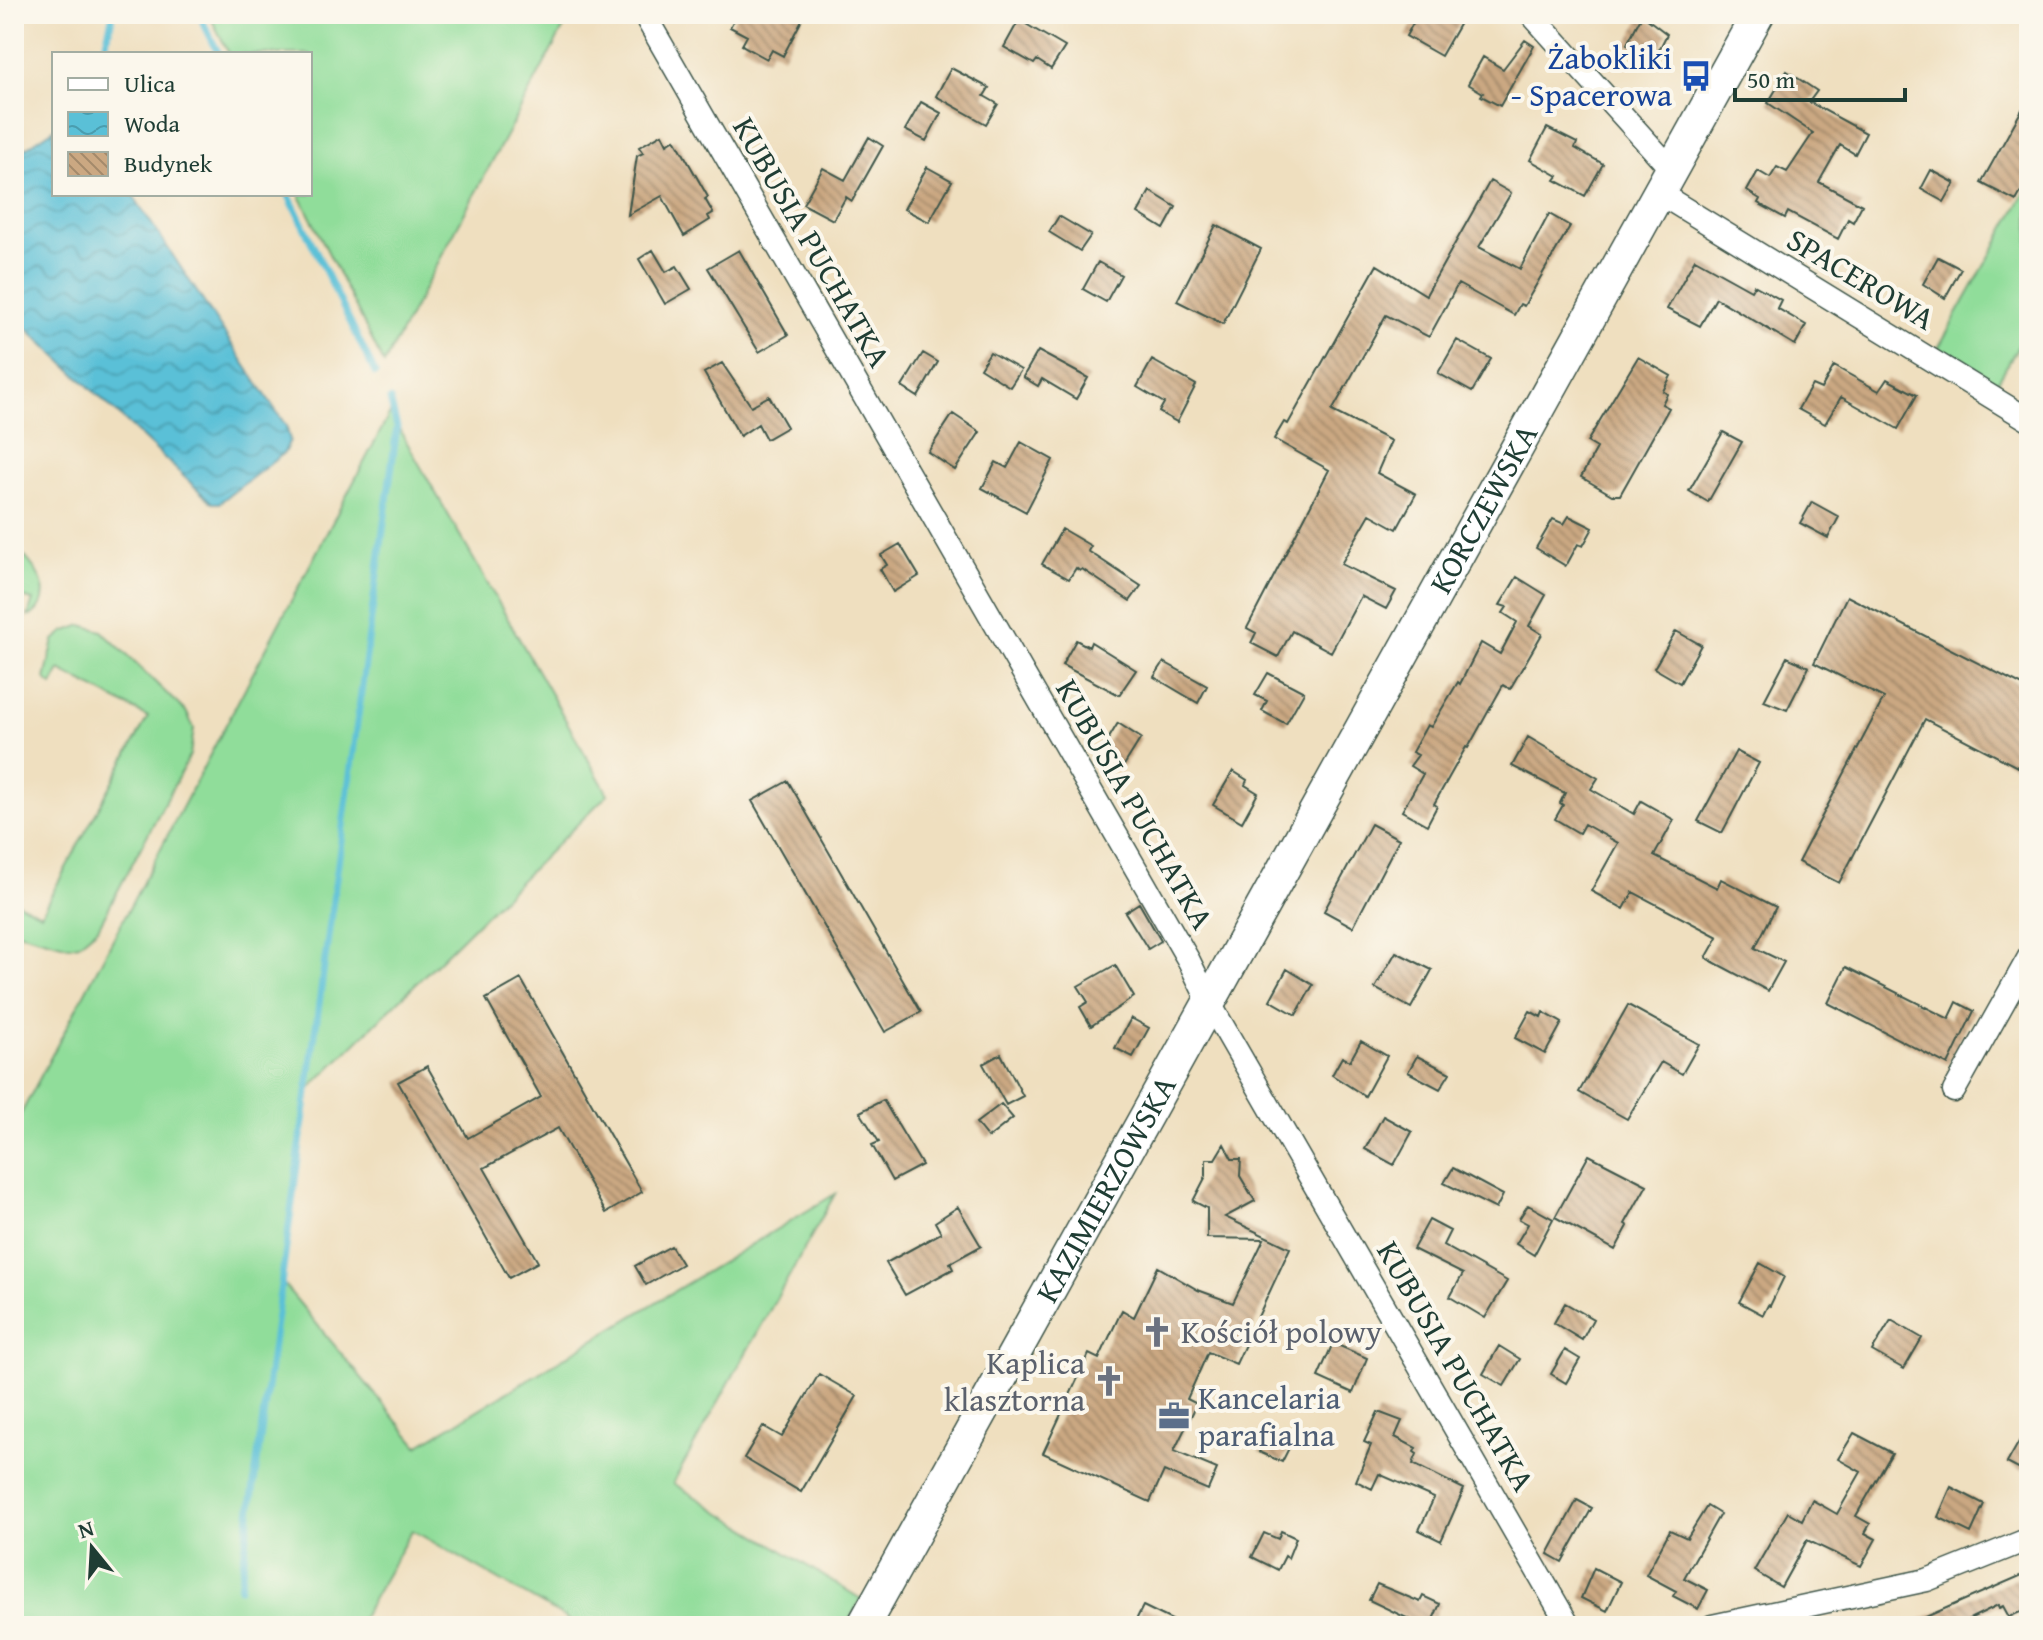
<svg xmlns="http://www.w3.org/2000/svg" width="2043" height="1640" font-family="'Gentium Book Plus',serif">
<defs>
<pattern id="water-waves" width="16" height="10" patternUnits="userSpaceOnUse" patternTransform="scale(2)"><rect width="16" height="10" fill="#5ac0d7"/><path d="M0 5q4-4 8 0t8 0" fill="none" stroke="#4a9daf"/></pattern>
<pattern id="building-back-hatch" width="6" height="6" patternUnits="userSpaceOnUse" patternTransform="scale(2)"><rect width="6" height="6" fill="#cba882"/><path d="M-1 5l2 2M0 0l6 6M5-1l2 2" fill="none" stroke="#a48a6b"/></pattern>
</defs>
<rect width="100%" height="100%" fill="#fbf7ec"/>
<filter id="ink" filterUnits="userSpaceOnUse"><feTurbulence type="fractalNoise" baseFrequency=".0125" numOctaves="2"/><feDisplacementMap in="SourceGraphic" scale="16" xChannelSelector="R" yChannelSelector="G"/><feConvolveMatrix kernelMatrix="1 2 1 2 8 2 1 2 1" color-interpolation-filters="sRGB"/></filter>
<filter id="wash" filterUnits="userSpaceOnUse"><feTurbulence type="fractalNoise" baseFrequency=".006" numOctaves="4" result="noise"/><feDisplacementMap in="SourceGraphic" scale="32" xChannelSelector="R" yChannelSelector="G"/><feGaussianBlur stdDeviation="1.8" result="paint"/><feColorMatrix in="noise" values="0 0 0 0 0 0 0 0 0 0 0 0 0 0 0 0 0 1.4 0 .05"/><feComposite in="paint" operator="in"/></filter>
<g filter="url(#wash)">
<rect width="100%" height="100%" fill="#efdfbf"/>
<!-- grass -->
<path fill="#90dd9a" stroke="#588d67" stroke-width="2" d="M209,14H571L384,364L299,194H310V54H229Z
M2029,186V326L1995,387L1937,350Z
M390,413L608,794L310,1088L281,1281L418,1446L835,1194L673,1483L861,1599L846,1626H580L412,1530L357,1626H14V1127Z
M14,545C31,562 60,593 32,615L28,616L33,600L14,595Z
M82,625L102,631L187,713L194,729L190,755L98,928L79,944L69,946L14,931V901L41,914L148,717L60,670L52,685L45,679L54,640L64,632Z"/>
<!-- water -->
<path fill="url(#water-waves)" stroke="#3c7e86" stroke-width="2" d="M54,129V194H132L286,426L290,440L284,453L219,503H212L14,316V156Z"/>
<g fill="none" stroke-linecap="round" stroke-linejoin="round">
<!-- stream -->
<path stroke="#5ac0d7" stroke-width="7" d="M199,14L219,54
M103,54L113,14
M288,194L375,373
M240,1588L397,427L390,400"/>
</g>
<g id="blocks">
<!-- building -->
<path fill="url(#building-back-hatch)" d="M737,14H805L783,56L772,50L767,59L742,45L747,36L730,27Z
M1418,14H1449L1461,21L1441,56L1406,36Z
M1642,15L1667,34L1653,62L1627,44Z
M1019,20L1065,47L1051,69L1037,60L1034,64L1004,47Z
M1525,40L1534,46L1500,106L1481,96L1483,93L1468,84L1483,57L1503,69Z
M951,68L989,88L984,96L998,104L986,124L936,96Z
M1787,71L1817,91L1809,102L1866,133L1855,154L1840,145L1819,182L1862,205L1853,222L1848,219L1838,239L1788,212L1785,218L1758,203L1760,199L1747,191L1758,171L1770,178L1777,167L1787,172L1813,133L1768,103Z
M2029,97V178L2016,201L1981,183Z
M921,102L941,113L926,141L905,130Z
M1547,128L1577,143L1575,148L1603,164L1585,196L1555,180L1558,176L1530,160Z
M662,134L667,144L675,139L708,197L705,199L713,213L708,216L710,220L684,236L662,196L628,215L637,156L643,153L639,147Z
M869,137L883,146L852,201L846,197L833,220L803,204L823,168L845,180Z
M927,167L952,181L929,222L904,209Z
M1931,170L1955,183L1944,202L1921,189Z
M1490,181L1511,193L1479,247L1520,269L1549,214L1570,226L1524,306L1520,304L1514,315L1458,284L1429,337L1386,315L1332,411L1391,441L1377,473L1416,494L1397,529L1370,514L1341,564L1396,591L1386,609L1361,596L1331,652L1292,631L1278,657L1251,643L1256,633L1247,628L1329,470L1274,439L1284,422L1288,424L1377,265L1426,295Z
M1150,191L1176,207L1164,229L1138,213Z
M1059,216L1091,235L1080,251L1049,232Z
M1216,225L1261,249L1223,324L1177,301Z
M653,250L666,272L677,266L691,289L665,304L639,259Z
M739,250L788,335L759,352L708,268Z
M1938,257L1961,269L1945,298L1923,284Z
M1695,259L1751,290L1754,285L1781,300L1777,308L1806,325L1795,345L1716,298L1700,326L1667,309Z
M1098,262L1121,275L1106,302L1083,289Z
M1457,340L1491,359L1472,392L1438,373Z
M1038,351L1088,378L1076,399L1042,379L1038,386L1023,377Z
M990,352L1021,370L1010,387L980,368Z
M923,353L938,362L918,397L902,387Z
M1638,357L1671,376L1663,391L1667,394L1662,404L1669,408L1620,495H1612L1581,477L1597,448L1587,442Z
M1152,360L1196,385L1177,422L1159,412L1164,403L1137,387Z
M722,363L751,406L769,396L787,427L766,439L758,424L740,436L704,373Z
M1834,366L1879,391L1887,379L1917,395L1898,429L1841,397L1825,424L1798,409L1812,385L1821,389Z
M953,414L980,432L955,470L928,452Z
M1723,432L1742,442L1708,502L1689,491Z
M1021,442L1053,460L1026,512L982,488L996,462L1007,468Z
M1812,502L1839,517L1828,538L1800,523Z
M1569,516L1593,528L1583,546L1578,544L1566,566L1536,548L1553,519L1564,524Z
M1062,529L1091,546L1088,551L1141,586L1130,601L1082,569L1080,571L1076,568L1069,579L1042,564Z
M900,544L919,576L893,592L880,569L887,565L881,555Z
M1517,577L1546,595L1529,626L1542,634L1510,689L1503,685L1468,748L1466,747L1434,804L1437,806L1427,825L1402,811L1423,774L1410,766L1418,755L1412,752L1427,725L1431,727L1458,682L1460,684L1481,643L1500,654L1517,622L1503,613L1507,607L1500,605Z
M1847,596L2029,689V773L1925,719L1839,883L1798,862L1884,698L1814,663Z
M1676,631L1701,645L1680,683L1654,668Z
M1076,640L1089,647L1091,642L1136,670L1119,695L1062,665Z
M1787,657L1809,667L1787,710L1764,701Z
M1164,662L1207,686L1198,703L1154,677Z
M1268,673L1304,692L1286,724L1262,711L1267,701L1255,695Z
M1118,723L1141,738L1123,767L1100,753Z
M1528,737L1598,778L1591,789L1634,814L1641,801L1674,820L1654,856L1717,888L1721,879L1776,907L1755,948L1784,962L1768,991L1706,958L1718,937L1633,892L1624,909L1591,891L1618,843L1584,824L1579,833L1555,819L1563,805L1560,803L1565,793L1512,766Z
M1736,751L1759,763L1722,833L1698,821Z
M1233,771L1247,780L1245,785L1258,793L1242,822L1213,805Z
M788,781L921,1012L885,1032L752,801Z
M1371,824L1399,839L1353,927L1324,911Z
M1139,903L1161,941L1148,949L1125,912Z
M1396,952L1432,970L1411,1008L1375,988Z
M1115,965L1134,997L1091,1026L1080,1007L1088,1002L1078,986Z
M1846,967L1949,1019L1957,1002L1974,1011L1948,1065L1828,1003Z
M1287,969L1313,985L1296,1015L1270,1000Z
M521,979L642,1192L606,1213L558,1128L484,1168L538,1262L509,1278L398,1082L427,1066L468,1138L541,1097L486,999Z
M1628,1005L1699,1044L1682,1074L1661,1062L1627,1119L1579,1092Z
M1530,1011L1541,1017L1543,1012L1562,1023L1545,1054L1515,1038Z
M1131,1018L1149,1028L1133,1057L1115,1048Z
M1361,1041L1387,1056L1365,1096L1332,1075L1342,1057L1350,1061Z
M1001,1054L1023,1096L1006,1105L983,1064Z
M1417,1056L1450,1073L1440,1089L1408,1072Z
M883,1100L922,1165L892,1181L872,1145L879,1142L860,1112Z
M1001,1104L1013,1118L988,1138L976,1123Z
M1383,1116L1412,1132L1394,1165L1365,1149Z
M1224,1144L1232,1159H1241L1240,1176L1255,1201L1225,1217L1290,1248L1236,1364L1208,1352L1187,1399L1197,1404L1174,1451L1217,1469L1208,1490L1164,1471L1150,1502L1043,1453L1089,1354L1099,1359L1122,1310L1134,1317L1158,1267L1198,1290L1233,1303L1264,1239L1207,1238V1208L1193,1201L1206,1176V1159H1215Z
M1589,1155L1647,1185L1625,1224L1628,1226L1615,1250L1555,1217Z
M1453,1168L1503,1195L1496,1209L1444,1183Z
M1528,1205L1553,1219L1534,1255L1516,1244L1528,1224L1519,1219Z
M958,1207L981,1246L950,1263L953,1269L905,1295L886,1263L941,1233L935,1222Z
M1429,1220L1450,1231L1443,1245L1507,1281L1485,1318L1450,1297L1463,1274L1413,1249Z
M671,1246L682,1264L646,1285L635,1266Z
M1760,1263L1784,1277L1770,1306L1768,1305L1763,1315L1739,1302Z
M1565,1303L1593,1319L1582,1340L1554,1323Z
M1891,1320L1922,1338L1904,1369L1872,1351Z
M1333,1343L1367,1358L1353,1393L1318,1377Z
M1499,1346L1520,1359L1504,1386L1483,1374Z
M1565,1350L1580,1359L1566,1383L1551,1374Z
M819,1374L857,1396L801,1492L744,1458L763,1426L782,1437Z
M1378,1412L1402,1421L1395,1437L1416,1448L1414,1452L1417,1454L1413,1464L1464,1489L1441,1541L1419,1530L1434,1498L1379,1474L1372,1489L1356,1481L1371,1445L1364,1442Z
M2029,1424V1459L2022,1471L2007,1463Z
M1267,1433L1291,1444L1282,1462L1259,1452Z
M1854,1433L1892,1453L1856,1516L1870,1524L1865,1533L1876,1539L1861,1566L1807,1540L1781,1587L1754,1571L1788,1512L1802,1520L1812,1500L1837,1514L1861,1472L1838,1459Z
M1951,1487L1984,1504L1971,1533L1938,1517Z
M1577,1500L1592,1508L1562,1562L1548,1554Z
M1707,1506L1720,1514L1684,1578L1708,1590L1698,1609L1673,1596L1676,1591L1646,1575L1670,1530L1687,1538Z
M1281,1531L1296,1538L1288,1558L1285,1556L1278,1570L1252,1557L1264,1533L1278,1539Z
M1594,1568L1621,1582L1607,1611L1581,1598Z
M2029,1572V1608L2009,1617L2003,1606L1999,1608L1998,1605L1955,1626H1905Z
M1377,1584L1420,1602L1423,1596L1440,1604L1430,1626H1408L1411,1620L1369,1600Z
M1143,1606L1184,1626H1133Z"/>
</g>
</g>
<g filter="url(#ink)">
<use href="#blocks" fill-opacity="0" stroke="#3e5549" stroke-width="2"/>
<g fill="none" stroke-linecap="round" stroke-linejoin="round">
<defs>
<path id="street" d="M644,14L1189,961L1209,1002L1569,1626
M1531,14L1672,170
M1659,193L2029,420
M1954,1091L2029,957
M1712,1626L1927,1580L2029,1539"/>
<g id="secondary">
<path id="s1" d="M863,1626L1758,14"/>
</g>
</defs>
<!-- street casing -->
<use href="#street" stroke="#3e5549" stroke-width="25"/>
<!-- secondary casing -->
<use href="#secondary" stroke="#3e5549" stroke-width="35"/>
<!-- street -->
<use href="#street" stroke="#fff" stroke-width="22"/>
<!-- secondary -->
<use href="#secondary" stroke="#fff" stroke-width="32"/>
</g>
</g>
<!-- icons -->
<defs>
<symbol id="bus-bare" viewBox="-9 -9 18 18"><path d="M-5-6H5V4H4V6H2V4H-2V6H-4V4H-5ZM-3.5-4V0h7V-4ZM-3.5 1.2v1.5H-2V1.2ZM2 1.2v1.5H3.5V1.2Z" fill="#1a4fb4" stroke="#fbf7ec" stroke-width="2.5" paint-order="stroke"/></symbol>
<symbol id="church-bare" viewBox="-9 -9 18 18"><path d="M-1.2-6h2.4v3.5h3.3v2.4h-3.3V6h-2.4V-.1h-3.3v-2.4h3.3Z" fill="#6b7280" stroke="#fbf7ec" stroke-width="2.5" paint-order="stroke"/></symbol>
<symbol id="office-bare" viewBox="-9 -9 18 18"><path d="M-6-3h4V-5.5h4V-3h4V5H-6ZM-1-4.5V-3h2v-1.5ZM-6 0V1H6V0Z" fill="#5c6f8a" stroke="#fbf7ec" stroke-width="2.5" paint-order="stroke"/></symbol>
</defs>
<g fill-rule="evenodd">
<use href="#bus-bare" x="1674" y="54" width="44" height="44"/>
<use href="#church-bare" x="1135" y="1310" width="44" height="44"/>
<use href="#church-bare" x="1087" y="1359" width="44" height="44"/>
<use href="#office-bare" x="1152" y="1394" width="44" height="44"/>
</g>
<g text-anchor="middle" stroke-width="8" stroke-linejoin="round" paint-order="stroke">
<!-- transit labels -->
<g font-size="32" fill="#164399" stroke="#fbf7ec" text-anchor="end">
<text x="1672" y="69">Żabokliki<tspan x="1672" dy="37">- Spacerowa</tspan></text>
</g>
<!-- street labels -->
<g font-size="32" fill="#1f3d34" stroke="#fbf7ec">
<text transform="translate(812 242) rotate(60)" y="11">KUBUSIA PUCHATKA</text>
<text transform="translate(1861 279) rotate(31)" y="11">SPACEROWA</text>
<text dy="11" stroke="none"><textPath href="#s1" startOffset="1278">KORCZEWSKA</textPath></text>
<text transform="translate(1135 804) rotate(60)" y="11">KUBUSIA PUCHATKA</text>
<text dy="11" stroke="none"><textPath href="#s1" startOffset="500">KAZIMIERZOWSKA</textPath></text>
<text transform="translate(1456 1366) rotate(60)" y="11">KUBUSIA PUCHATKA</text>
</g>
<!-- worship labels -->
<g font-size="32" fill="#5b616d" stroke="#fbf7ec" text-anchor="start">
<text x="1181" y="1343">Kościół polowy</text>
<text x="1085" y="1374" text-anchor="end">Kaplica<tspan x="1085" dy="37">klasztorna</tspan></text>
</g>
<!-- service labels -->
<g font-size="32" fill="#4e5e75" stroke="#fbf7ec" text-anchor="start">
<text x="1198" y="1409">Kancelaria<tspan x="1198" dy="37">parafialna</tspan></text>
</g>
</g>
<!-- margin -->
<rect width="2043" height="1640" fill="none" stroke="#fbf7ec" stroke-width="48"/>
<!-- legend -->
<rect x="52" y="52" width="260" height="144" fill="#fbf7ec" stroke="#a3ada2" stroke-width="2"/>
<rect x="68" y="78" width="40" height="12" fill="#ffffff" stroke="#a3ada2" stroke-width="2"/>
<text x="124" y="92" font-size="24" fill="#1f3d34">Ulica</text>
<rect x="68" y="112" width="40" height="24" fill="url(#water-waves)" stroke="#a3ada2" stroke-width="2"/>
<text x="124" y="132" font-size="24" fill="#1f3d34">Woda</text>
<rect x="68" y="152" width="40" height="24" fill="url(#building-back-hatch)" stroke="#a3ada2" stroke-width="2"/>
<text x="124" y="172" font-size="24" fill="#1f3d34">Budynek</text>
<!-- north arrow -->
<g transform="translate(92 1548) rotate(342)" stroke="#fbf7ec" stroke-width="6" paint-order="stroke">
<path d="M0-6L14 30L0 20L-14 30Z" fill="#1f3d34"/>
<text y="-12" font-size="22" font-weight="bold" text-anchor="middle" fill="#1f3d34">N</text>
</g>
<!-- scale -->
<path d="M1735 88v12h170v-12" fill="none" stroke="#1f3d34" stroke-width="4"/>
<text x="1747" y="88" font-size="24" fill="#1f3d34" stroke="#fbf7ec" stroke-width="6" paint-order="stroke">50 m</text>
</svg>
